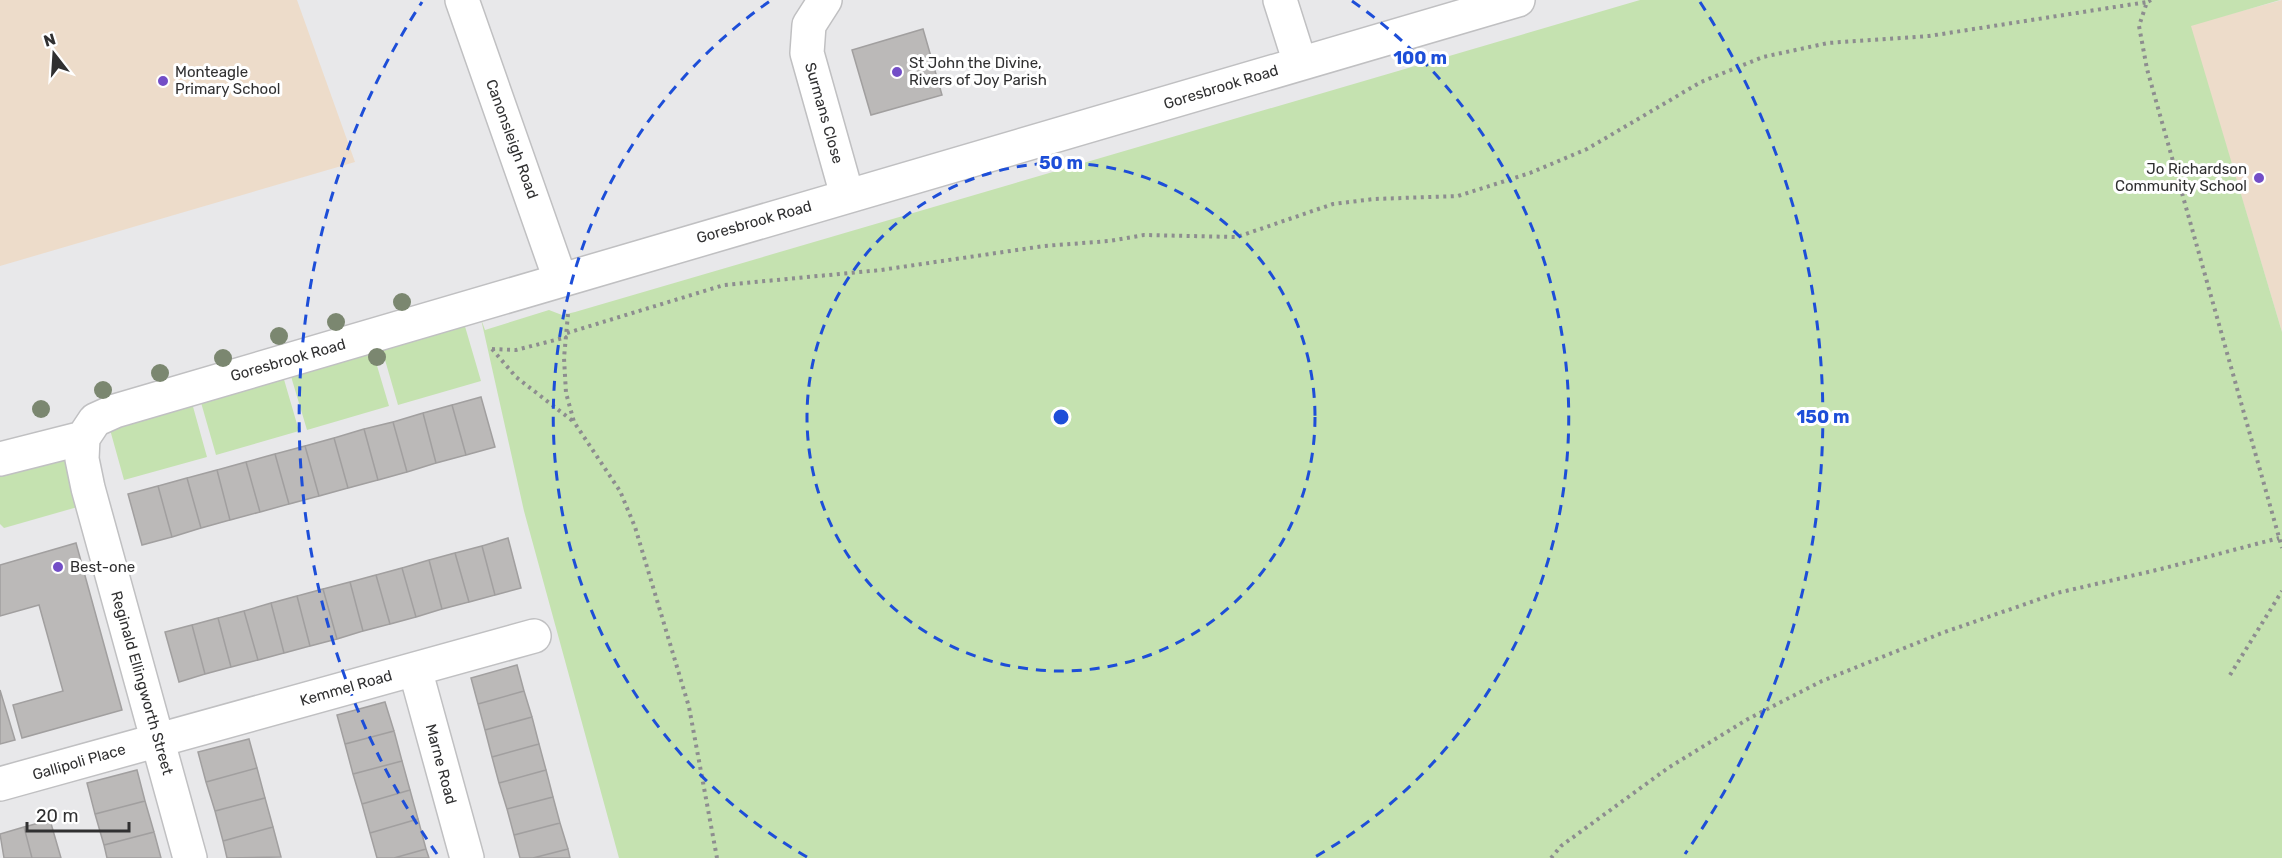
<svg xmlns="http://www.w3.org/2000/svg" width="2282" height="858" font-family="Rubik,sans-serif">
<rect width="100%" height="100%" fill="#e8e8ea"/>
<!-- education -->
<path fill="#eddcca" d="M0,0H297L355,162L0,266Z
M2282,0V332L2190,25Z"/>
<!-- green -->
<path fill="#c5e2b0" d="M1640,0H2280L2191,26L2282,332V858H619L524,511L481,319L485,330L549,310L562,315L575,312Z
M464,323L481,381L398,405L381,346Z
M372,349L389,406L307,430L290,373Z
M283,376L299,431L216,455L200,399Z
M192,403L207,457L124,480L109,426Z
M61,437L81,506L4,528L0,524V472Z"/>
<!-- building -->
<path fill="#bbb9b8" stroke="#a19f9f" stroke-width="1.5" d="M923,29L942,95L871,115L852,50Z
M481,397L495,447L466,455L452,405Z
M452,405L466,455L436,463L423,413Z
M423,413L436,463L407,472L393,422Z
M393,422L407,472L378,480L364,429Z
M364,429L378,480L348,488L334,438Z
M334,438L348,488L319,496L305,446Z
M305,446L319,496L289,504L275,454Z
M275,454L289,504L260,512L246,462Z
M246,462L260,512L230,520L217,470Z
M217,470L230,520L201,528L187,478Z
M187,478L201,528L172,537L158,486Z
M158,486L172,537L142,545L128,494Z
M508,538L521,588L495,595L482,546Z
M76,543L122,710L22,738L13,705L63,691L39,605L0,616V565Z
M482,546L495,595L469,602L455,553Z
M455,553L469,602L442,609L429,560Z
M429,560L442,609L416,617L402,568Z
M402,568L416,617L390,624L376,575Z
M376,575L390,624L363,631L350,582Z
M350,582L363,631L337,639L323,589Z
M323,589L337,639L310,646L297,596Z
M297,596L310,646L284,653L271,603Z
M271,603L284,653L258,660L244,611Z
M244,611L258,660L231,667L218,618Z
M218,618L231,667L205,674L192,625Z
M192,625L205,674L179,682L165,632Z
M517,665L524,691L478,704L471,678Z
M0,690L15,740L0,744Z
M524,691L532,717L485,730L478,704Z
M385,702L394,731L345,744L337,715Z
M532,717L539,744L492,757L485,730Z
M394,731L402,761L353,774L345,744Z
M249,739L257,768L206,782L198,752Z
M539,744L546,770L499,783L492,757Z
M402,761L410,790L362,804L353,774Z
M257,768L265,798L215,811L206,782Z
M137,770L145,801L95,814L87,783Z
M546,770L553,797L507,809L499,783Z
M410,790L418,819L370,833L362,804Z
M553,797L560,823L514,835L507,809Z
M265,798L273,827L223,841L215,811Z
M145,801L154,832L104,845L95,814Z
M418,819L426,849L394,858H377L370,833Z
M50,820L61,858H32L24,827Z
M560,823L568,849L533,858H520L514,835Z
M24,827L32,858H4L0,834Z
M273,827L281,857L227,858L223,841Z
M154,832L161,858H107L104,845Z
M426,849L429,858H394Z
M568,849L570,858H533Z"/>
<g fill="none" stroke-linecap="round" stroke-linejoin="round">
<defs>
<path id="minor" d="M462,0L560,279
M825,0L809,25L807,53L847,195
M1280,0L1300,63
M83,438L82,459L88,488L190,858
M0,459L83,438L95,420L115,411L1518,0
M415,669L467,858
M0,784L534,636"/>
</defs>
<!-- minor casing -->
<use href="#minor" stroke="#c0c0c2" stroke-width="36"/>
<!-- path -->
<path stroke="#8d8d8f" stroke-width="4" stroke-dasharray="3 4.5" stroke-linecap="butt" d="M2151,0L2147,2L2139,26L2147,69L2282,548
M568,314L564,358L566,393L574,422L620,491L635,527L689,707L717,858
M567,333L724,285L881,270L1044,246L1109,241L1144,235L1237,237L1333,204L1374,199L1458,196L1530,173L1587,149L1701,82L1763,57L1828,43L1929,36L2147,2
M492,349L516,377L574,422
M492,349L516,350L567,337
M2230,675L2282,591
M1551,858L1561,846L1668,768L1748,719L1822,681L1942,633L2057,593L2161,569L2279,538"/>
<!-- minor -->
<use href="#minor" stroke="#fff" stroke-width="33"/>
</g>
<!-- trees -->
<g fill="#7b8770">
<circle cx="402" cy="302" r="9"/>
<circle cx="336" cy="322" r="9"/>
<circle cx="279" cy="336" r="9"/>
<circle cx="377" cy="357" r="9"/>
<circle cx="223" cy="358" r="9"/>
<circle cx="160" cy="373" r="9"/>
<circle cx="103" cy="390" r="9"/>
<circle cx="41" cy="409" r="9"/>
</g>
<!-- distance rings -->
<g fill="none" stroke="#1d4ed8" stroke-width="3" stroke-dasharray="10 8">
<circle cx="1061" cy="417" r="254"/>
<path d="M807 857A508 508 0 0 1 770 1M1352 1A508 508 0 0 1 1315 857"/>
<path d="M437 854A762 762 0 0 1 422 2M1700 2A762 762 0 0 1 1685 854"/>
</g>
<!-- markers -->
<g fill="#734ec7" stroke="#fff" stroke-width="2">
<circle cx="897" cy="72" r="6"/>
<circle cx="163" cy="81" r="6"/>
<circle cx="2259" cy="178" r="6"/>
<circle cx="58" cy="567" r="6"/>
</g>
<g text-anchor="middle" stroke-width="6" stroke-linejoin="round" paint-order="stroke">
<!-- poi labels -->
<g font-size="15" fill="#303031" stroke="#fff" text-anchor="start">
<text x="909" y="68">St John the Divine,<tspan x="909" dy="17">Rivers of Joy Parish</tspan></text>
<text x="175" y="77">Monteagle<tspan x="175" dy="17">Primary School</tspan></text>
<text x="2247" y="174" text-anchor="end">Jo Richardson<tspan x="2247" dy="17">Community School</tspan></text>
<text x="70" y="572">Best-one</text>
</g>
<!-- street labels -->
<g font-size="15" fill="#303031" stroke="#fff">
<text transform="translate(1221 87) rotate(-17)" y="5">Goresbrook Road</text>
<text transform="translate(824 113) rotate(74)" y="5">Surmans Close</text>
<text transform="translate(512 139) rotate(70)" y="5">Canonsleigh Road</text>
<text transform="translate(754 222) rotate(-16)" y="5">Goresbrook Road</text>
<text transform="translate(288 360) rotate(-16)" y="5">Goresbrook Road</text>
<text transform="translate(142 683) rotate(74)" y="5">Reginald Ellingworth Street</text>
<text transform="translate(346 688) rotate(-16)" y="5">Kemmel Road</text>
<text transform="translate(79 762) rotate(-16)" y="5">Gallipoli Place</text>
<text transform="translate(441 764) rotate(75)" y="5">Marne Road</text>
</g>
</g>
<circle cx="1061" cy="417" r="9" fill="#1d4ed8" stroke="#fff" stroke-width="3"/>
<g font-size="18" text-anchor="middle" font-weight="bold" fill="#1d4ed8" stroke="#fff" stroke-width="6" stroke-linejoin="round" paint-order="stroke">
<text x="1420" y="64">100 m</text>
<text x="1061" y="169">50 m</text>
<text x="1823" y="423">150 m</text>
</g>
<!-- north arrow -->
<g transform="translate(54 54) rotate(343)" stroke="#ffffff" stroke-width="4.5" paint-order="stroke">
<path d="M0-4.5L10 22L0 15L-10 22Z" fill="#303031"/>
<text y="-9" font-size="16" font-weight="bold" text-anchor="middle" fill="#303031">N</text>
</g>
<!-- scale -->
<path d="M27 822v9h102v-9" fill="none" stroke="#303031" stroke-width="3"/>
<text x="36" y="822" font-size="18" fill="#303031" stroke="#ffffff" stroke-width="4.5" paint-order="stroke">20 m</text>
</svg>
